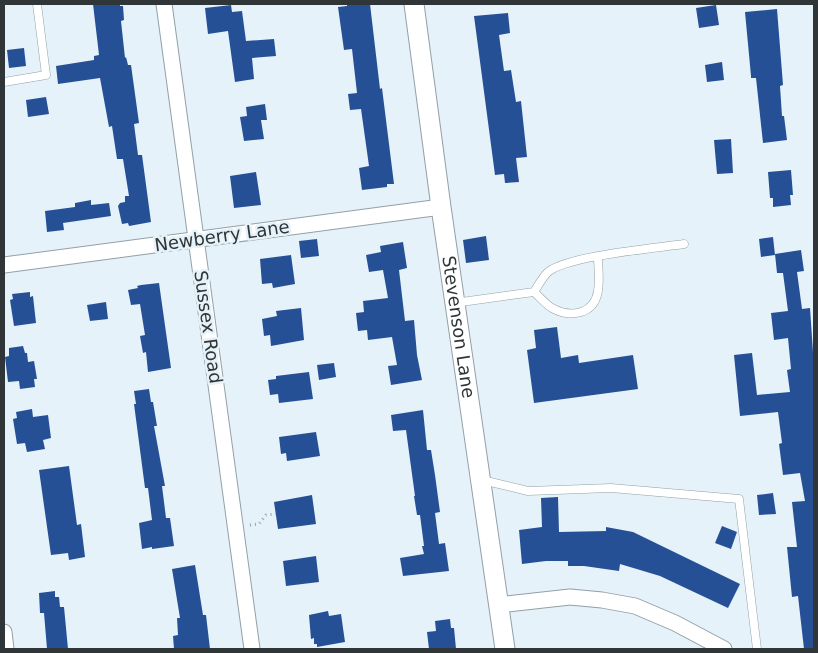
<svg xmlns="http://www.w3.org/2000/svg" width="818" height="653" font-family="'DejaVu Sans',sans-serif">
<rect width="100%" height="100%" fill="#e5f2fa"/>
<!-- building -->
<path fill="#265096" d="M93,4H120V6H123L124,20L121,21L125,58L126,57L128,65H131L139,123L134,124L138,155H142L151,222L129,226L128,223L122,224L118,206L120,203L125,202V196H129L123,159H117L112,126L109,127L100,78L58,84L56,66L94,60V56L99,55Z
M347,4H370L380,89L382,88L394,184H387V187L362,190L359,168L369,166L361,109L350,110L348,94L357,93L352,49L344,50L338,7L347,6Z
M231,5L232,12L242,11L246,41L274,39L276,56L252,58L254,79L235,82L228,31L208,34L205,8Z
M716,5L719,25L699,28L696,8Z
M777,9L783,85L780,86L782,116H784L787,140L763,143L756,78H751V76L745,12Z
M508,13L510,33L499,35L504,71L511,70L516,102L521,101L527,157L516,158L519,182L505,183L504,174L495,175L474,16Z
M24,48L26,66L9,68L7,50Z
M722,62L724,80L707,82L705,65Z
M46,97L49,114L28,117L26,100Z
M265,104L267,120H261L264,139L244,141L240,117L247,116L246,107Z
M731,139L733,173L717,174L714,140Z
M791,170L793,195H790L791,205L773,207V198H770L768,172Z
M256,172L261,205L234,208L230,176Z
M91,200V205L109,203L111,216L63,223L64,230L47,232L45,211L75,207V203Z
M486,236L489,260L466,263L463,240Z
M773,237L775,255L761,257L759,239Z
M317,239L319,256L301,258L299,241Z
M403,242L407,268L399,270L405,321L414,320L417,355L422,380L391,385L388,366L397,365L392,337L368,340L367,330L358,331L356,313L364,312L363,301L388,298L383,270L369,272L366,255L381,252L380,246Z
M801,250L804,271L797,272L802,309L810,308L814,367V649H804L798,596L792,597L787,547H797L792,502L805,501L800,473L783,475L779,444L782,443L778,412L740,416L734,355L752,353L757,395L790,392L787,370L791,369L788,338L774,340L771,313L788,311L783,273H777L775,254Z
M291,255L295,284L273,288L272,283L262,284L260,259Z
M159,283L171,368L148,372L146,352L143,353L140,336L145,335L140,304L131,305L128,290L138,288L137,286L141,285Z
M30,292V297L33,296L36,323L14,326L10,300L13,299L12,294Z
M106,302L108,319L90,321L87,305Z
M301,308L304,340L271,346L270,335L264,336L262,319L277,316L276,311Z
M557,327L561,358L578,355L579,363L633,355L638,389L534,403L527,350L536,348L534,330Z
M23,346L25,353H27L28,362L34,361L37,379H34L35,387L20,389L19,381L8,382L5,357L9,356V348Z
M334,363L336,377L319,380L317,365Z
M309,372L313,399L279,403L278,394L270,395L268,380L276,379V376Z
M149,389L151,402H153L157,426H154L165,486H162L166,518H170L174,546L152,549V547L142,549L139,523L152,520L148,488H145L134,404H136L134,391Z
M32,409L33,417L48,415L51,438L43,440L45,449L27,452L25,443L17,444L13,419L17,418L16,412Z
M423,410L427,450H431L435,475L440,512L435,513L439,544L445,543L449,571L403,576L400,558L424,554L422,546H424L420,515H417L414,496H415L406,430L393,431L391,415Z
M316,432L320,456L287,461L286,453L281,454L279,437Z
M69,466L77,525L81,524L85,557L69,560L68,553L51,555L39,470Z
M773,493L776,514L759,515L757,495Z
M312,495L316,524L278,529L274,502Z
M558,497L559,532L606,531V527L633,532L740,584L728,608L660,576L620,564L619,571L584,566H568V561H546L522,564L519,530L542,527L541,498Z
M722,526L737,532L731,549L715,543Z
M316,556L319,582L286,586L283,561Z
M195,565L203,615H206L210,649H174L173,636L178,635L177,618H180L172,569Z
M55,591V597H59L60,607H64L68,649H47L44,613H40L39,593Z
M328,611L329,616L341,614L345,642L317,647V644H314V638L311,639L309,615Z
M450,619L451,628H454L456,649H429L427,632L436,631L435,621Z"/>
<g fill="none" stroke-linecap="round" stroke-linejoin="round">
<defs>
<path id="service" d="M4,82L46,75L37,4
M534,292C540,297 545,304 552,308C570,318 594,315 598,291C600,280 598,267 598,256
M454,303L534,292C538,286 542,278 547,273C564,256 656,248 684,244
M482,480L528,491L611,488L739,499L757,649"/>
<path id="minor" d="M164,4L252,649
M4,265L441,207
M498,605L570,597L602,600L635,606L675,623L724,649
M4,632L6,649"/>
<g id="tertiary">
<path id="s1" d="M414,4L441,207L505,649"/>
</g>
</defs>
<!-- service casing -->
<use href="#service" stroke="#93a0a7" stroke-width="9"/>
<!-- minor casing -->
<use href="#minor" stroke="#93a0a7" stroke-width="17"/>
<!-- tertiary casing -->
<use href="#tertiary" stroke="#93a0a7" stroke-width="21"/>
<!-- path -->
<path stroke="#9ba5ab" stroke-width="3" stroke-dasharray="1 4" stroke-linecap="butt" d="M250,525L259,524L266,515L276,514"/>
<!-- service -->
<use href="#service" stroke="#fff" stroke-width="8"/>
<!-- minor -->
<use href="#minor" stroke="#fff" stroke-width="15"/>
<!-- tertiary -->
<use href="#tertiary" stroke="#fff" stroke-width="19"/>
</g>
<g text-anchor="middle" stroke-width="5" stroke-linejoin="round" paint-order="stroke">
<!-- street labels -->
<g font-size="18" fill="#303538" stroke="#e5f2fa">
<text transform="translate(222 236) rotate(-8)" y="6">Newberry Lane</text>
<text transform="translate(208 327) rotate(82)" y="6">Sussex Road</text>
<text dy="6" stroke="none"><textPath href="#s1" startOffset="326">Stevenson Lane</textPath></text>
</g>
</g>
<!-- border -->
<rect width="818" height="653" fill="none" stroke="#303538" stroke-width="10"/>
</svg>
